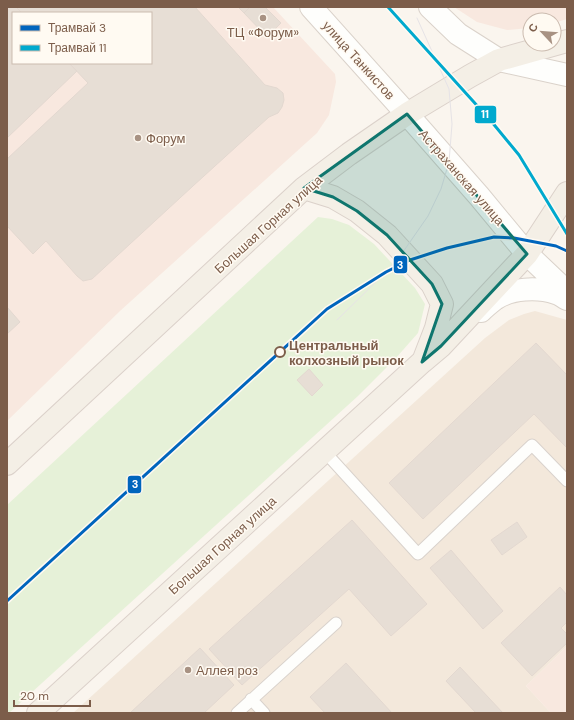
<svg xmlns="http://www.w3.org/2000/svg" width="574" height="720" font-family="'DM Sans',sans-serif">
<rect width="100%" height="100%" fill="#faf5ee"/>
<!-- residential -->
<path fill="#f3e8db" d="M535,311L567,320V646L526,686L551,713H73L485,338L509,320L524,314Z"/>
<!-- commercial -->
<path fill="#f8e8df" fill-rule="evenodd" d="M7,7H273L335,74L336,82L329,115L317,133L120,311L7,421ZM13,13H151V63H13Z
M454,7H567V19L554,23V20H530V28L507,30L477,22Z
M567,646V713H551L526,686Z"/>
<!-- green -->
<path fill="#e6f1d8" d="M318,217L332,219L349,225L374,244L415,288L425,304L418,333L395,359L358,396L9,713H7V505Z"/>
<!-- building -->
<path fill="#e7ded5" stroke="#e3d8d0" d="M7,7H16L22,13H13V63H69L77,71L7,138Z
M16,7H195L265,85L277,88L283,93L284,100L282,107L278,113L269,117L193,186L92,279L83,281L77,276L46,241L33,254L7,226V159L88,83L69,63H151V13H22Z
M238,7H250L244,13Z
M250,7H265L281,23L267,37L244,13Z
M7,307L20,322L7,334Z
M536,343L567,375V448L534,414L423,519L389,483Z
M309,369L323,385L312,396L297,380Z
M352,520L427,604L391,636L349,589L242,685L209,649Z
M517,522L527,537L502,555L491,540Z
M451,550L503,611L483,629L430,568Z
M560,587L567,595V622L561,628L567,634V643L532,676L501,643Z
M200,648L234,685L204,713H130Z
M346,663L392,713H325L310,697Z
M460,667L503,713H476L446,681Z"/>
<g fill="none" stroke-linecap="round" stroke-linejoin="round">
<defs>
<path id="service" d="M324,451L418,554L532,445L567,481
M251,699L264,713
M237,713L336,623"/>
<path id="secondary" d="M311,7L407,114L479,196L527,254L567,292
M430,7L458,34L499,60L567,75
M481,311C485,307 490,303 495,299C511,288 538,287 556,293C560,294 563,297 567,299"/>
<path id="primary" d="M304,188L333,197L357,211L387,235L432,284L442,304L436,328L424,359
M7,464L304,188L349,154L407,114L470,76L499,60L567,41
M38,713L422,362L441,346L527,254L567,193"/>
</defs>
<!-- service casing -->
<use href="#service" stroke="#d9d2cc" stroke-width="13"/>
<!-- secondary casing -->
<use href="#secondary" stroke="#dad2ca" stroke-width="24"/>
<!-- primary casing -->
<use href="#primary" stroke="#dbd1ca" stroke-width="24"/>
<!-- service -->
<use href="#service" stroke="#fefefc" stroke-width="11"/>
<!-- secondary -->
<use href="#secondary" stroke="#fefefc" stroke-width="22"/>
<!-- primary -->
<use href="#primary" stroke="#f4efe6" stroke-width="22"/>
<!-- tram -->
<path stroke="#e6e3e6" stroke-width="1" d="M337,320L386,272L403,252L428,216L441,189L449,162L452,124L449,89L417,18"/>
<defs>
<path id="tram-1" d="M7,601L327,309L386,272L410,260L447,248L494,237L514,238L556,246L567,251"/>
<path id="tram-2" d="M388,7L491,121L519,155L567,234"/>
</defs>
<!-- tram-1 casing -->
<use href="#tram-1" stroke="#fffaf2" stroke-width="6"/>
<!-- tram-2 casing -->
<use href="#tram-2" stroke="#fffaf2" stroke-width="6"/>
<!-- tram-1 -->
<use href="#tram-1" stroke="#0065bd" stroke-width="3"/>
<!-- tram-2 -->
<use href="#tram-2" stroke="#00a9ce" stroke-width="3"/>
</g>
<!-- marked area -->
<path fill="#0f766e" fill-opacity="0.2" stroke="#0f766e" stroke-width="3" stroke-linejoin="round" d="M407,114L527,254L441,346L422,362L442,304L432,284L387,235L357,211L333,197L304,188Z"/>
<!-- markers -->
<g fill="#a89283" stroke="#fffaf2" stroke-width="1.5">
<circle cx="263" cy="18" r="4"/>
<circle cx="138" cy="138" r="4"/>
<circle cx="188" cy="670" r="4"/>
</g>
<circle fill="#fffaf2" stroke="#7c5d4a" stroke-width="2" cx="280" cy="352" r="5"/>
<g text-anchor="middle" stroke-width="3" stroke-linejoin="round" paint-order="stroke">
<!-- poi labels -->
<g font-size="13" fill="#7c5d4a" stroke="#fffaf2" text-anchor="start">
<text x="263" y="37" text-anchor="middle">ТЦ «Форум»</text>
<text x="146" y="143">Форум</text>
<text x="196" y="675">Аллея роз</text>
</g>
<!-- street labels -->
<g font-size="13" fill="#7c5d4a" stroke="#fffaf2">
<text transform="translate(359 60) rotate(48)" y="5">улица Танкистов</text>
<text transform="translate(462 177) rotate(49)" y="5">Астраханская улица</text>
<text transform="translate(268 224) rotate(-42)" y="5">Большая Горная улица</text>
<text transform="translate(222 545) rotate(-42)" y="5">Большая Горная улица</text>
</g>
<!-- stop labels -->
<g font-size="13" font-weight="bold" fill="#7c5d4a" stroke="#fffaf2" text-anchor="start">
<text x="289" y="350">Центральный<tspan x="289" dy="15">колхозный рынок</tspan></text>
</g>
</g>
<g stroke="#fffaf2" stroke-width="1.5">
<rect x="474" y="105" width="23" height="19" rx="4" fill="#00a9ce"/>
<rect x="393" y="255" width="15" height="19" rx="4" fill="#0065bd"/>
<rect x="127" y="475" width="15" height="19" rx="4" fill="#0065bd"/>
</g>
<g font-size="11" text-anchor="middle" font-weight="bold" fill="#fff">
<text x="485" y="118">11</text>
<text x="400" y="269">3</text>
<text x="135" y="488">3</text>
</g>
<!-- border -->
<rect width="574" height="720" fill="none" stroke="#7c5d4a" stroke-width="16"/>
<!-- legend -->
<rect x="12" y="12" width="140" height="52" fill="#fffaf2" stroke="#cbbbaf"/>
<rect x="20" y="25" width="20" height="6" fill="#0065bd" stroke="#cbbbaf"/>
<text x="48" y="32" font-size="12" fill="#7c5d4a">Трамвай 3</text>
<rect x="20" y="45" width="20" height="6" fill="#00a9ce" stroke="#cbbbaf"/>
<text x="48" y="52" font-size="12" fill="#7c5d4a">Трамвай 11</text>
<!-- north arrow -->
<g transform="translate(542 32) rotate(296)"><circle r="19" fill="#fffaf2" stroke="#cbbbaf"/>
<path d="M0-3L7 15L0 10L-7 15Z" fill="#a89283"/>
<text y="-6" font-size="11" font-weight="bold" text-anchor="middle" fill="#7c5d4a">С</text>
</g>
<!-- scale -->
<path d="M14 700v6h76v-6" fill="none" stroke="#7c5d4a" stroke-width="2"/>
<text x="20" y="700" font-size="12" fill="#7c5d4a" stroke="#fffaf2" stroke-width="3" paint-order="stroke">20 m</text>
</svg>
